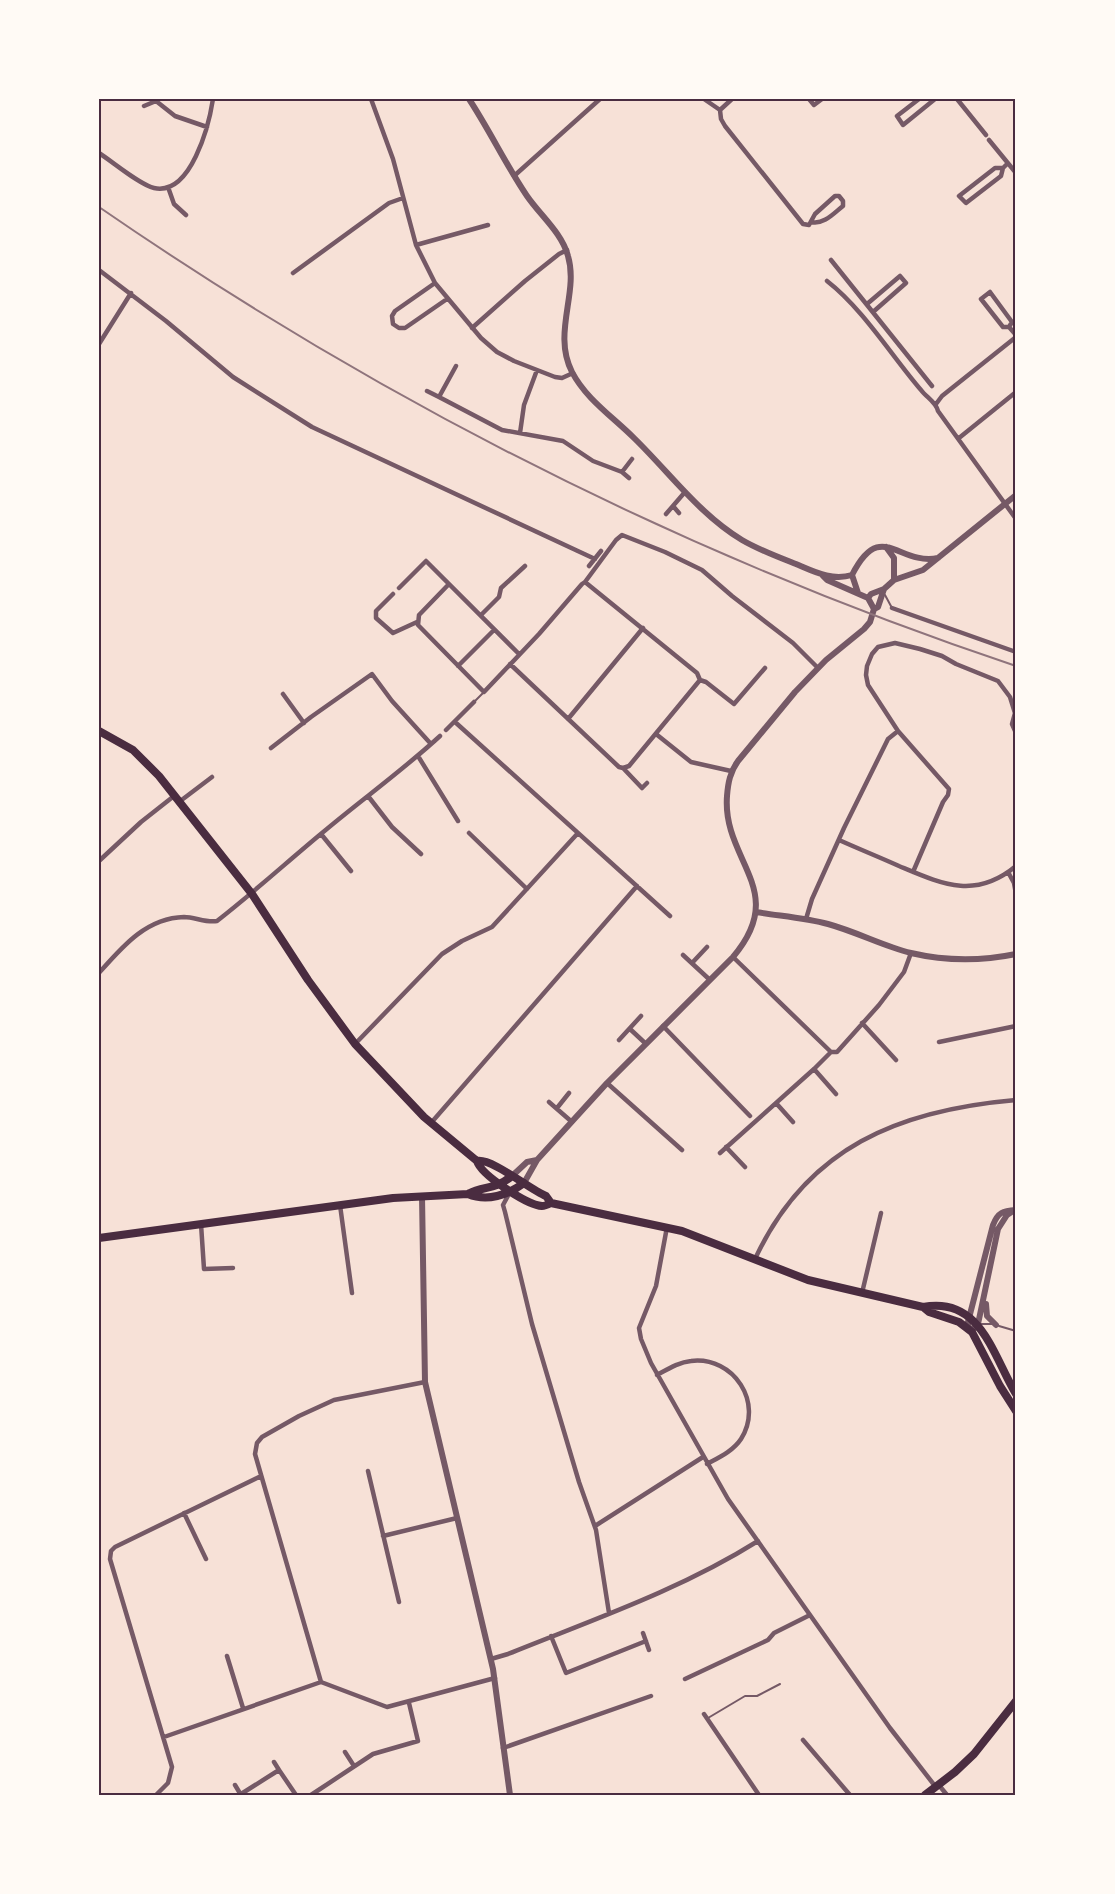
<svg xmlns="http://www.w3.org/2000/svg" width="1115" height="1894" font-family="Spectral,serif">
<rect width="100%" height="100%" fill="#f7e1d7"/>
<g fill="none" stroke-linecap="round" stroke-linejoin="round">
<!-- service -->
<path stroke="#755966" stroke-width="2" d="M885,595L892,608
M474,702L484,692
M978,1324H993
M999,1326L1016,1331
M708,1718L745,1696H757L780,1684"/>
<!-- minor -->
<path stroke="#755966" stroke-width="4.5" d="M371,99L393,159L416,245L435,283L481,338L497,352L514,361L555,377L562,378L573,373
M704,99L720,110L732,99
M809,99L814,105L822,99
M919,99L897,116L903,125L935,99
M957,99L986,135
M144,106L156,101L175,116L207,127
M720,110L721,119L725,126L803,224L809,225L815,214L835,196H839L843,201V206C834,213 824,225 811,222
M989,140L1016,173
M99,153C113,162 140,185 154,188C191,196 209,125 213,99
M1003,168L1001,176L966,203L959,196L995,168H1003L1008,163
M514,176L600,99
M168,187L174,204L186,215
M416,245L488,225
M831,260L932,386
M99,270L166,321L233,377L312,427L595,559
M293,273L389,203L403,198
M827,281C863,309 891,355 921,390C926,397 936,402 938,411L1016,519
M435,283L395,311L392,316L393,324L399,328H405L447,299
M867,304L900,276L906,283L873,312
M1009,327H1003L981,299L990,292L1012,322L1009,327L1016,335
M472,328L525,281L559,254L567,250
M99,344L131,293
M456,366L439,397L502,430L563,441L593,461L622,472L629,478
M427,391L439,397
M936,404L942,396L1016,337
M520,433L524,405L537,370
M959,438L1016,392
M622,472L632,459
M673,506L679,513
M666,514L685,492
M589,566L601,551
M585,582L697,673L700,680L706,682L734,704L765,668
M449,584L419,615L418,625L484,692L539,634L582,584L585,582L616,540L622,535L665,552L702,570L732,596L793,643L818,668
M399,588L426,561L519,654
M393,594L376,611V618L393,633L417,622
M892,608L1016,652
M481,615L499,597L501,588L525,566
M510,664L619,767L623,768L642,788L647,783
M458,666L494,630
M283,694L304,723
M568,719L643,628
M455,722L670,916
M446,730L474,702
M656,734L691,762L731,771
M271,748L311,717L372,674L392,701L431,744
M418,756L458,821
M623,768L629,766L700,680
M368,796L392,827L421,854
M179,802L212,777
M469,833L527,889
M321,834L351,871
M839,840C859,849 879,857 899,866C942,884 975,900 1016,866
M99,861L141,822L174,796
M913,872L943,802L948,795L949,789L898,731L868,685L866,675L867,666L872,654L878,647L895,643L920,649L942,656L956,664L998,681L1010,697L1015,713L1012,724L1016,733
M1008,872L1014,883L1016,894
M806,919L812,899L844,828L888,739L898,731
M683,955L710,980
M733,957L831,1052
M692,963L707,947
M99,973C122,947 146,918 184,917C195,917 206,923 217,921C253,893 287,862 322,833C361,800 402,771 440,736
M862,1023L896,1060
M663,1026L750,1116
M630,1029L645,1043
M619,1040L641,1016
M939,1042L1016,1026
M355,1044L442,954L462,941L492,927L578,833
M814,1069L836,1094
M607,1083L682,1150
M549,1102L572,1122
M776,1103L793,1122
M557,1108L569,1093
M431,1123L637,886
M726,1147L745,1167
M720,1153L814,1069L831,1052H837L879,1005L904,972L911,953
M510,1192L503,1205L505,1212L532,1324L579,1482L596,1530L609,1613
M340,1205L352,1293
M201,1224L204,1269L233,1268
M667,1227L656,1286L639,1328L641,1339L651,1363L728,1499L890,1728L935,1786
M755,1259C807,1147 899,1110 1016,1100
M862,1293L881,1213
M657,1375C668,1369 679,1362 691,1361C734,1356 764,1403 741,1439C733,1451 720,1457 707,1464
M425,1382L334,1400L299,1416L262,1437L257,1443L255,1454L321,1682L387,1707L495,1678
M368,1471L399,1602
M184,1513L206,1559
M595,1526L703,1457
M383,1536L457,1518
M1016,1600V1620
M643,1633L649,1650
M551,1636L566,1673L646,1641
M227,1656L243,1708
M491,1659L508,1654C592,1620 680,1590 758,1541
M685,1679L768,1640L774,1633L810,1615
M704,1714L759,1795
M164,1737L321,1682
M803,1740L850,1795
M503,1748L651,1696
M345,1752L354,1766
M274,1762L279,1770
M938,1784L947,1795
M235,1785L241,1795
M241,1794L279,1770L296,1795
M156,1795L168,1783L172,1767L110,1559L111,1551L115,1547L261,1476
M311,1795L373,1754L418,1741L409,1703"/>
<!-- tertiary -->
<path stroke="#755966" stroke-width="6" d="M469,99C490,131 506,165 527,196C540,215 562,233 568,256C579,293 552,333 572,372C586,399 613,417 634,438C669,472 699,514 742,540C759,550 778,557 796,564C815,572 832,581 852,575
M886,547L894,558V580
M858,593L852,575C881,518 898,566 938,558
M868,598L871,594L884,589L894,580L923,570L1016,495
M874,609L878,607L884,589
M756,912C780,916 805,918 828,924C857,932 883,946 911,953C945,961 982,961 1016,954
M512,1176L527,1162L537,1160
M524,1183L537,1160L607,1083L733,957C790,890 722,861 727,796C728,783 730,772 738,761L795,692L826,660L864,629L870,622L874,609L868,598L827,580L823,576
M422,1196L425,1382L493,1669L510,1795
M1013,1211L1007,1215L998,1229L978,1324L975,1328L968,1329V1322L993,1225C998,1212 1003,1211 1016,1210
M986,1304L987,1316L996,1325"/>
<!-- primary -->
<path stroke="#4a2c40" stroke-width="8" d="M99,731L133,750L159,776L252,894L308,980L355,1044L424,1117L477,1161C481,1175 527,1205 542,1206C544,1206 549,1204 551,1203L682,1231L808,1280L923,1307L929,1312L959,1322L972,1332L1000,1386L1016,1411
M477,1161C492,1158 529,1189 546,1196L551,1203
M468,1194C487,1202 508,1195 524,1183
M99,1238L393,1198L468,1194C485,1185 493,1191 512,1176
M923,1307C981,1296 993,1356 1016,1394
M925,1795L955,1772L974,1754L1016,1701"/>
<!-- rail -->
<path stroke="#8f747c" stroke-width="2" d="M99,207C382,402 690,557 1016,666"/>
</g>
<!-- border -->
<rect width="1115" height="1894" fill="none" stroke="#fffaf5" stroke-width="201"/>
<rect x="100" y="100" width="914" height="1694" fill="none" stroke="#4a2c40" stroke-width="2"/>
</svg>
